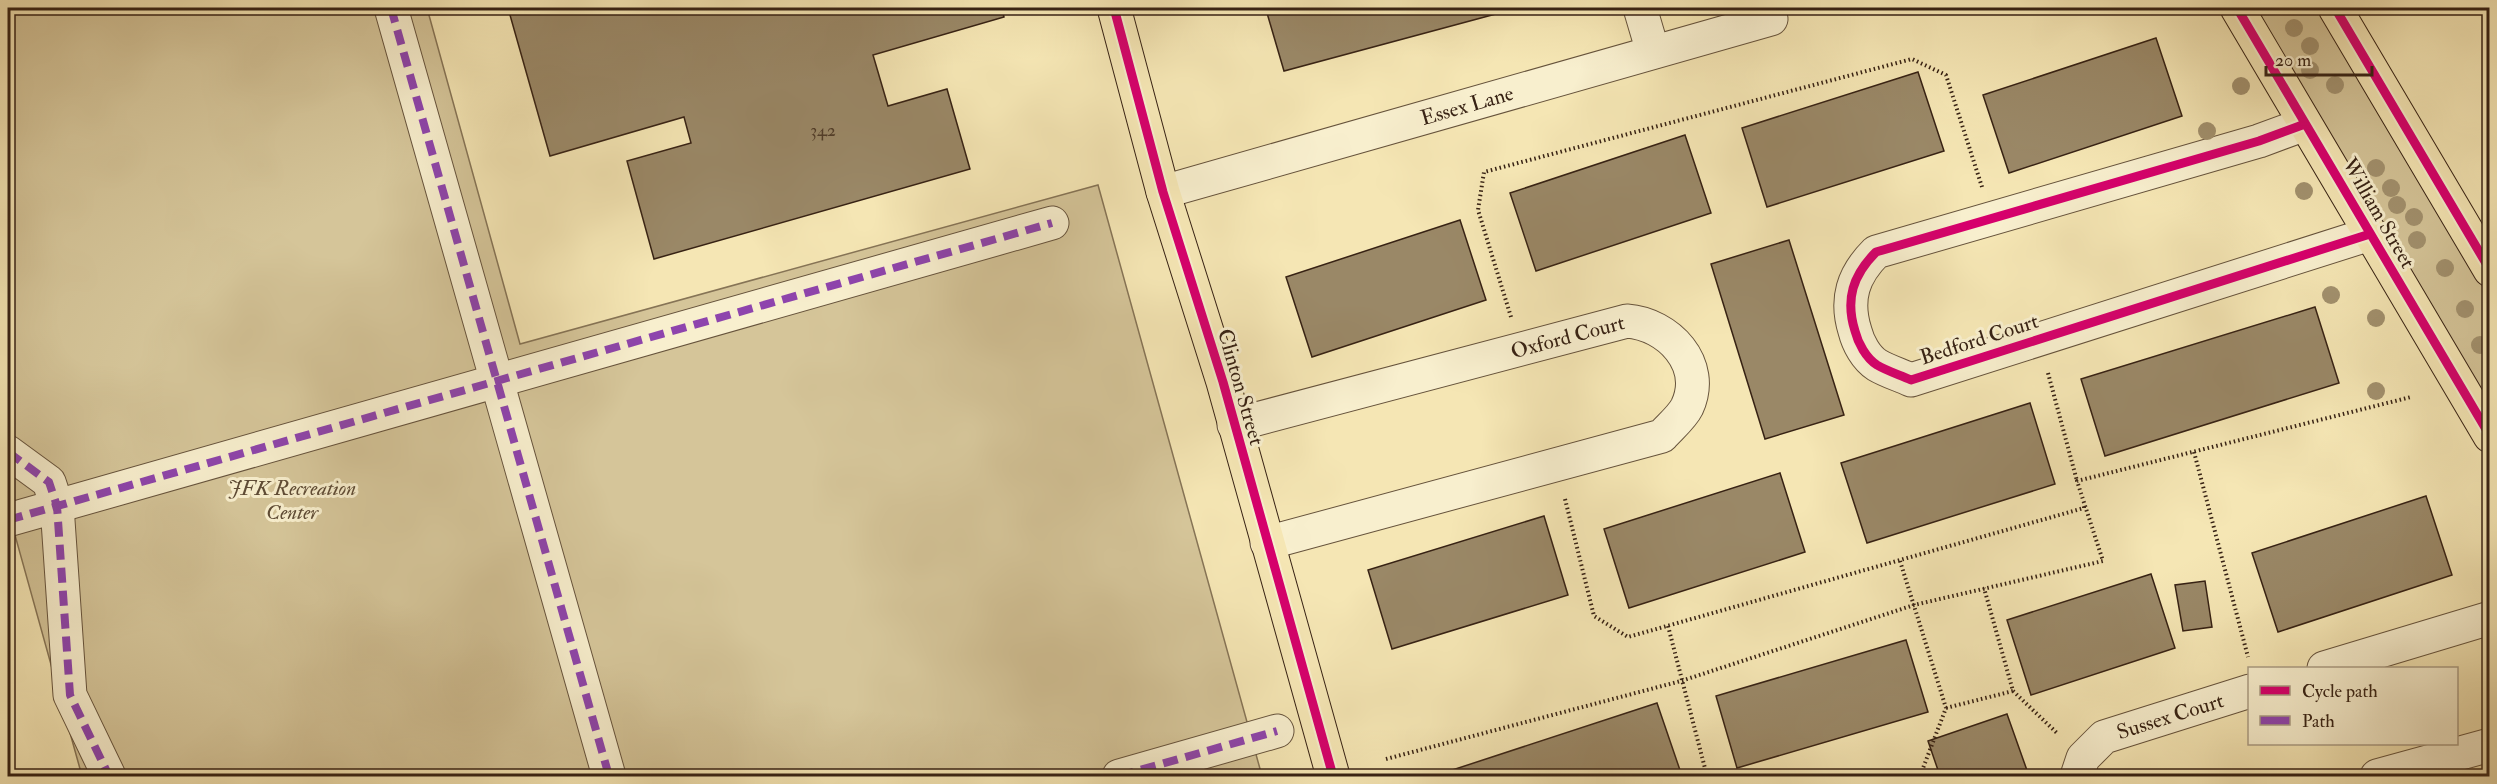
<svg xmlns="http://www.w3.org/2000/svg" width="2497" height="784" font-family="'IM FELL Double Pica',serif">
<rect width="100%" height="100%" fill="#f5e6b4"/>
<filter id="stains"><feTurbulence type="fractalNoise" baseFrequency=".00333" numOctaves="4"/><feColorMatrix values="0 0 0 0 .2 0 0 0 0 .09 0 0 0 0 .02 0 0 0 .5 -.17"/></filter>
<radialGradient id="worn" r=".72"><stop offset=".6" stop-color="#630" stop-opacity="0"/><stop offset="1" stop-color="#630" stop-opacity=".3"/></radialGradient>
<!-- green -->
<path fill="#d5c599" stroke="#867456" stroke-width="1.5" d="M8,8H427L520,344L1098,185L1262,776H82L8,510Z
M2254,8H2319L2489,297V407Z"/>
<!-- building -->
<path fill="#9a8867" stroke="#372214" stroke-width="1.5" d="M508,8H1002L1004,17L873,55L888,106L947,89L970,169L654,259L627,161L691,143L684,117L550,156Z
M1289,8H1518L1284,71L1267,13Z
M2156,38L2182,116L2009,173L1983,95Z
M1918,72L1944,151L1767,207L1742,128Z
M1685,135L1711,213L1536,271L1510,193Z
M1460,220L1486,300L1312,357L1286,277Z
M1789,240L1844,415L1765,439L1711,264Z
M2315,307L2339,383L2105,456L2081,379Z
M2030,403L2055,484L1867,543L1841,463Z
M1780,473L1805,552L1629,608L1604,529Z
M2426,496L2452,575L2278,632L2252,553Z
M1544,516L1568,595L1392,649L1368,570Z
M2151,574L2175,648L2031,695L2007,620Z
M2205,581L2212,627L2183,631L2175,585Z
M1906,640L1928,712L1737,768L1716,696Z
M1657,703L1682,776H1434Z
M2007,714L2029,776H1940L1928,741Z"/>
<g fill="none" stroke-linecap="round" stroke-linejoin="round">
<defs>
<g id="minor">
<path d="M391,8L609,776"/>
<path d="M1640,8L1653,52"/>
<path d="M2305,124L2259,141L1876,252C1853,275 1845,299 1855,331C1858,343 1866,358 1877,365C1887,371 1900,375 1911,380L2370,234"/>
<path id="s1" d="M1163,192L1771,19"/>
<path id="s2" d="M1234,425L1627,321C1668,324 1707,364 1687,407C1682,417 1670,427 1662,436L1267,543"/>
<path d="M8,452L49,482L57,506L70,695L109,776"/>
<path d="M8,520L1052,223"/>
<path d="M2324,668L2490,618"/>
<path d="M1119,776L1277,731"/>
<path id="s3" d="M2077,776L2083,758L2104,737L2250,691"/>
<path d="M2377,776L2490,745"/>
</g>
<path id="major" d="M1114,8L1163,192L1223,382L1333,776
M2237,8L2490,436
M2335,8L2490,270"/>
</defs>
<!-- minor casing -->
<use href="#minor" stroke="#66533c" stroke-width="35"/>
<!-- major casing -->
<use href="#major" stroke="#372214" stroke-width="35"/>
<!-- path -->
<path stroke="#372214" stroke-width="4" stroke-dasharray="1.5 3" stroke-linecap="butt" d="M1511,317L1478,210L1484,172L1912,59L1946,75L1982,187
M2048,373L2077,481
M2194,452L2248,657
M1565,499L1594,616L1628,637L2084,508V506
M1900,561L1946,708L1920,776
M1668,626L1707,776
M2013,691L2058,734
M1946,708L2013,691L1984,588
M1386,759L1681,681L1914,605L2103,561L2077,481L2411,397"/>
<!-- minor -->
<use href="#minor" stroke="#f8efce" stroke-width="33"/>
<!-- major -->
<use href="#major" stroke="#f5e6b4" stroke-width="33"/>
<!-- quiet -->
<path stroke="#8e44ad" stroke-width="8" stroke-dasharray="15 8" stroke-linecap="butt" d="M391,8L609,776
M8,452L49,482L57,506L70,695L109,776
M8,520L1052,223
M1119,776L1277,731"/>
<defs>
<path id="cycleway" d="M1114,8L1163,192L1223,382L1333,776
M2237,8L2490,436
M2335,8L2490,270
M2305,124L2259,141L1876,252C1853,275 1845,299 1855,331C1858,343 1866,358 1877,365C1887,371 1900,375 1911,380L2370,234"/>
</defs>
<!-- cycleway casing -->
<use href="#cycleway" stroke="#f8efce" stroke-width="13"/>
<!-- cycleway -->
<use href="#cycleway" stroke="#d6006c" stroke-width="9"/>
</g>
<!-- trees -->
<g fill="#a2916e">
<circle cx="2294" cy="28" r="9"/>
<circle cx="2310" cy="46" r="9"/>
<circle cx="2310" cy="70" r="9"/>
<circle cx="2335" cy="85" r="9"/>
<circle cx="2241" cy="86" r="9"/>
<circle cx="2207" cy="131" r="9"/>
<circle cx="2376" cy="168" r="9"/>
<circle cx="2391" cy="188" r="9"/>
<circle cx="2304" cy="191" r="9"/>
<circle cx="2397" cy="205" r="9"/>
<circle cx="2414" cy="217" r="9"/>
<circle cx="2417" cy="240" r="9"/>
<circle cx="2445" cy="268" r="9"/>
<circle cx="2331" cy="295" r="9"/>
<circle cx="2465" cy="309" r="9"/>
<circle cx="2376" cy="318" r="9"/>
<circle cx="2480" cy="345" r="9"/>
<circle cx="2376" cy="391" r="9"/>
</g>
<g text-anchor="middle" stroke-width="6" stroke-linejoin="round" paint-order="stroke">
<!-- number labels -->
<g font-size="18" fill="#503c29">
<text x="823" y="136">342</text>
</g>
<!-- street labels -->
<g font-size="21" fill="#372214" stroke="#f8efce">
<text dy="7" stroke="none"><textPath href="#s1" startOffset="316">Essex Lane</textPath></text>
<text transform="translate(2379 213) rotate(60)" y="7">William Street</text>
<text dy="7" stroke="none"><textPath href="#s2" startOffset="345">Oxford Court</textPath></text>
<text transform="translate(1979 339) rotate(-18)" y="7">Bedford Court</text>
<text transform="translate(1241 387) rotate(74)" y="7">Clinton Street</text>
<text dy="7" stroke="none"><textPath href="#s3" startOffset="118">Sussex Court</textPath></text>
</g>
<!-- park labels -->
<g font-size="21" font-style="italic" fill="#5e4b35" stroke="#f8efce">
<text x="292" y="495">JFK Recreation<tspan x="292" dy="24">Center</tspan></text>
</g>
</g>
<!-- margin -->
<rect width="2497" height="784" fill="none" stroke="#f5e6b4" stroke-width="30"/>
<rect x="9" y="9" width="2479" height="766" fill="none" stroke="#372214" stroke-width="3"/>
<rect x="15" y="15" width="2467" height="754" fill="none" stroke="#372214" stroke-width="1.5"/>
<!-- legend -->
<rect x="2248" y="667" width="210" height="78" fill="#f8efce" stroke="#ab9d84" stroke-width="1.5"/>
<rect x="2260" y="686" width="30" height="9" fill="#d6006c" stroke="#ab9d84" stroke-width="1.5"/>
<text x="2302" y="697" font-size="18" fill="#372214">Cycle path</text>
<rect x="2260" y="716" width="30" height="9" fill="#8e44ad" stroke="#ab9d84" stroke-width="1.5"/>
<text x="2302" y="727" font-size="18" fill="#372214">Path</text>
<!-- scale -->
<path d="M2266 66v9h106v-9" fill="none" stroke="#372214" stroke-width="3"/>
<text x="2275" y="66" font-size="18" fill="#372214" stroke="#f8efce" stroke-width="4.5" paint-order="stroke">20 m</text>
<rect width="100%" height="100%" filter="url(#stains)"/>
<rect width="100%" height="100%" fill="url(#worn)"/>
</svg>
